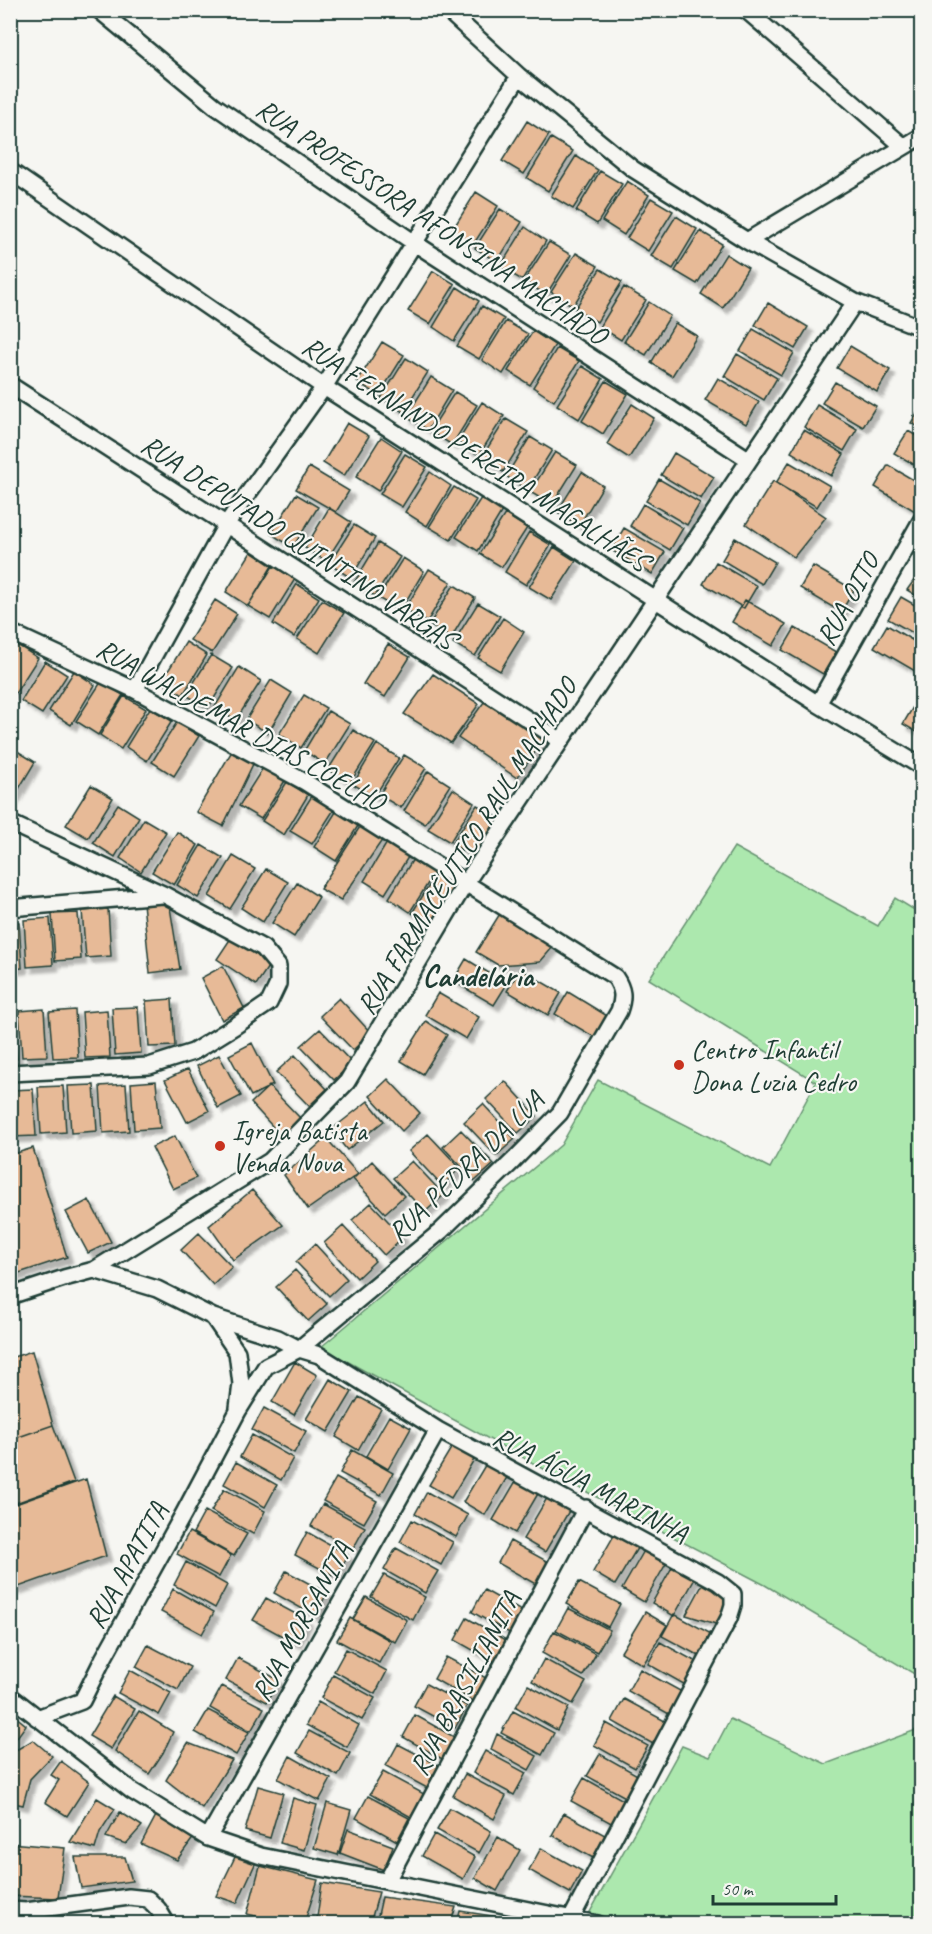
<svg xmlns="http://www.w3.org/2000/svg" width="932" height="1934" font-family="Caveat,sans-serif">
<defs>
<filter id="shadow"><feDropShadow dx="5.5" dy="5.5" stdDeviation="1.5" flood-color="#0004"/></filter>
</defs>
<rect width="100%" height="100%" fill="#f6f6f2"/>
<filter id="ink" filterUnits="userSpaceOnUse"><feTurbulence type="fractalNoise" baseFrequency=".0167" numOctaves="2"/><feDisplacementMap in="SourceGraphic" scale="12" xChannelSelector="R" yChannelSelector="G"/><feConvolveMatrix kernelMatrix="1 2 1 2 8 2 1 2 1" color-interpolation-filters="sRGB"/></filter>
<g filter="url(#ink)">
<!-- green -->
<path fill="#ace8ae" stroke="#669271" stroke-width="1.5" d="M734,847L878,926L895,898L921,914V1678L765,1585L564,1480L321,1347L561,1145L598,1080L770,1168L816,1082L649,979Z
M730,1719L826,1764L921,1728V1923L652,1924L589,1914L682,1746L710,1757Z"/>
<!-- building -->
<path fill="#e7ba97" stroke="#1f3d34" stroke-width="1.5" filter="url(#shadow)" d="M527,121L549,135L524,174L502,161Z
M551,138L573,151L548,191L527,178Z
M576,156L598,170L573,209L551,196Z
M600,171L622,184L597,224L576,211Z
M627,181L649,195L624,235L602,221Z
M476,192L498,206L473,245L451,232Z
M651,198L673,211L648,251L627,238Z
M500,209L522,222L497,262L475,248Z
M676,216L697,229L673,269L651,256Z
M525,227L546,241L522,280L500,267Z
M700,231L722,244L697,284L675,271Z
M549,242L571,255L546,295L524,281Z
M576,253L598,266L573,306L551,292Z
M726,254L748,268L723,308L701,294Z
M600,269L622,282L597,322L575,309Z
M433,271L455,284L430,324L408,311Z
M457,287L479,301L454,341L433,327Z
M624,287L646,300L621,340L600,327Z
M649,302L670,316L646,355L624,342Z
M768,303L808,327L795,349L755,325Z
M482,306L504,319L479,359L457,346Z
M506,321L528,334L503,374L482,360Z
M675,323L697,336L672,376L651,363Z
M753,329L794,353L781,375L740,351Z
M533,331L555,345L530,385L508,371Z
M382,342L404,355L379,395L357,382Z
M850,346L890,370L877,392L837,368Z
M557,348L579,361L554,401L533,387Z
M737,354L777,378L764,400L724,376Z
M406,358L428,372L403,412L381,398Z
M582,366L603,379L579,419L557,405Z
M431,377L452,390L428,430L406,417Z
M718,378L759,402L746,424L705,400Z
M606,381L628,394L603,434L582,421Z
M835,382L876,406L863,427L822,403Z
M455,392L477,405L452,445L430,431Z
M482,402L504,416L479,455L457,442Z
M632,404L654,418L629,458L607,444Z
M817,405L857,429L844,451L804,427Z
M922,405V429L911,423Z
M506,419L528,432L503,472L481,458Z
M347,423L369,436L344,476L323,463Z
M804,430L844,454L831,476L791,452Z
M908,431L922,439V469L894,453Z
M381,437L402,451L378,491L356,477Z
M530,437L552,450L527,490L506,476Z
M555,452L577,465L552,505L530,492Z
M674,453L714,477L701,499L661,475Z
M405,454L427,467L402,507L380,494Z
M789,462L830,486L817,507L776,483Z
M888,465L922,485V501L915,511L875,487Z
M309,467L349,491L336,512L296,489Z
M430,472L451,486L427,526L405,512Z
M582,472L603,486L579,526L557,512Z
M659,479L700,503L687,525L646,501Z
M773,481L826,517L794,557L746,524Z
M454,487L476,500L451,540L429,527Z
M296,494L318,507L293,547L271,534Z
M481,498L502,511L478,551L456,537Z
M643,504L683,528L670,550L630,526Z
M329,508L351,522L326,561L305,548Z
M505,514L527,528L502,567L480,554Z
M354,525L375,538L351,578L329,564Z
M624,528L665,552L652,574L611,550Z
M529,532L551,545L526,585L505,572Z
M735,538L775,562L762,584L722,560Z
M378,543L400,557L375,596L354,583Z
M554,547L576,561L551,600L529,587Z
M251,552L272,566L248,606L226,592Z
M403,558L424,571L400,611L378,598Z
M716,562L757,586L744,608L703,584Z
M273,566L295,579L270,619L248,606Z
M813,566L854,590L841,612L800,588Z
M429,569L451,582L427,622L405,609Z
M922,569V599L907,590Z
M297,584L319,598L294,637L273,624Z
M454,585L475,598L451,638L429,625Z
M901,597L922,609V638L888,619Z
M215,600L237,614L212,653L190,640Z
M322,600L344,613L319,653L297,639Z
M745,600L786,624L773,646L732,622Z
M478,603L500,616L475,656L453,643Z
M503,618L524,632L500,671L478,658Z
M887,625L922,646V660L915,671L874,647Z
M795,628L836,652L823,674L782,650Z
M186,642L207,655L183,695L161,682Z
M16,644L38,658L13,697L10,695V654Z
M388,644L410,657L385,697L363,684Z
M211,655L233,668L208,708L186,695Z
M45,661L67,675L42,714L21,701Z
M239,667L261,681L236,720L215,707Z
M74,671L95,685L71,725L49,711Z
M433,674L479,704L451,743L404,714Z
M271,680L292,693L268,733L246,720Z
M101,682L123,695L98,735L76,721Z
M304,695L326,708L301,748L279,734Z
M124,696L146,709L121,749L100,735Z
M484,702L545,738L517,778L458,738Z
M916,702L922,705V735L903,724Z
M150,708L172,721L147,761L126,747Z
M328,711L350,724L325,764L304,751Z
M177,722L199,736L174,776L152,762Z
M353,730L375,743L350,783L328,770Z
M377,744L399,758L374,797L353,784Z
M14,749L35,762L11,802L10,753Z
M232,751L253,764L223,826L196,812Z
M404,755L426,768L401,808L379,795Z
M264,766L286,779L261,819L239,806Z
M428,771L450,785L425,824L404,811Z
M287,782L308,795L284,835L262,821Z
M91,785L113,798L88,838L66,825Z
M453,789L474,803L450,842L428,829Z
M315,791L337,805L312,844L290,831Z
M118,804L139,817L115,857L93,843Z
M477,805L499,818L474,858L452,844Z
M339,807L361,821L336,861L314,847Z
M144,819L166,832L141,872L120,858Z
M363,822L385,836L341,900L320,889Z
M177,832L198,845L174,885L152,872Z
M388,841L410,854L385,894L364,881Z
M201,845L223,858L198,898L177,885Z
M233,856L255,869L230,909L209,896Z
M413,859L435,872L410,912L389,898Z
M266,869L288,882L263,922L241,908Z
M437,873L459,886L434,926L412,913Z
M297,883L319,897L294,937L272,923Z
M169,901L180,969L150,973L143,903Z
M108,909L111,956L86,958L82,911Z
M501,912L553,947L540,962L498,965L476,952Z
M78,913L81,959L55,961L52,914Z
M50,918L53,965L27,967L24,920Z
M10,922H19L22,968L10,969Z
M231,938L270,964L256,985L217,959Z
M466,959L507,984L494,1005L453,981Z
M223,966L244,1008L222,1020L201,978Z
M520,969L561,993L548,1015L507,991Z
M568,992L609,1017L596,1038L555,1014Z
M438,993L479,1017L466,1039L425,1015Z
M339,998L371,1033L353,1050L320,1016Z
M172,999L175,1046L149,1047L146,1001Z
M138,1007L141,1053L115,1055L112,1008Z
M44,1009L47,1056L22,1057L19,1011Z
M75,1010L78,1057L53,1058L49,1012Z
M107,1010L110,1057L85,1058L82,1012Z
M10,1012H13L17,1059H10Z
M426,1021L447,1035L423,1074L401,1061Z
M320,1029L352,1063L334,1080L301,1046Z
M252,1043L273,1085L251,1096L229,1055Z
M219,1055L241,1096L218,1108L197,1066Z
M295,1055L327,1089L309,1106L276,1072Z
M188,1069L209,1111L187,1122L165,1080Z
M388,1079L420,1113L402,1131L370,1096Z
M156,1081L160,1128L134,1130L131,1083Z
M505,1081L537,1116L518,1133L486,1099Z
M126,1084L129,1131L103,1133L100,1086Z
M94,1085L97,1131L71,1133L68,1086Z
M63,1086L66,1132L41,1134L38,1087Z
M269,1086L302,1120L283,1138L251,1103Z
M33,1089L36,1136L10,1137V1090Z
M368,1101L384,1121L347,1150L331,1130Z
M483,1104L515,1139L496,1156L464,1122Z
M461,1130L494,1164L475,1181L443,1147Z
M428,1134L460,1168L442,1186L409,1151Z
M175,1136L196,1178L173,1189L152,1147Z
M326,1138L358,1174L308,1209L284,1175Z
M33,1148L67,1257L10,1276V1155Z
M372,1161L404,1196L385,1213L353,1179Z
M412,1161L444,1195L425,1212L393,1178Z
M252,1190L283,1225L233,1260L209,1226Z
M89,1200L111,1242L88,1253L66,1212Z
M371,1203L403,1237L384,1255L352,1220Z
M343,1226L375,1261L357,1278L324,1243Z
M199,1233L232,1267L213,1285L181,1250Z
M315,1244L347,1279L329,1296L296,1262Z
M295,1270L327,1304L308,1321L276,1287Z
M32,1351L53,1425L10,1440V1358Z
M295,1362L317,1375L294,1415L272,1402Z
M330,1379L352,1392L328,1432L306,1419Z
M359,1397L381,1409L358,1450L336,1437Z
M264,1408L306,1431L294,1453L252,1430Z
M389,1416L411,1428L388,1469L366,1456Z
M53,1425L74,1482L10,1505V1440Z
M252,1435L293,1458L281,1480L240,1457Z
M453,1445L475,1458L451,1498L429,1485Z
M352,1450L393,1473L381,1495L340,1473Z
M236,1462L277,1485L265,1507L224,1484Z
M487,1462L509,1474L485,1515L463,1502Z
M336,1478L377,1501L364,1523L323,1501Z
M86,1479L106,1556L10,1590V1506Z
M517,1479L539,1492L515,1533L493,1520Z
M224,1489L265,1511L253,1534L211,1511Z
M427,1492L468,1515L456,1537L415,1514Z
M547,1498L569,1511L545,1552L523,1539Z
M323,1504L365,1527L353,1549L311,1526Z
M205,1511L247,1534L234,1556L193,1533Z
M412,1520L453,1542L441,1565L400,1542Z
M189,1532L231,1555L219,1577L177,1554Z
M307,1532L348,1555L336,1577L295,1555Z
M616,1532L639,1545L615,1585L593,1572Z
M510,1541L552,1564L539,1586L498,1563Z
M396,1548L438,1571L425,1593L384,1570Z
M645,1549L667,1562L644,1602L622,1589Z
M186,1562L227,1585L215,1608L174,1585Z
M675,1562L697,1575L674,1616L652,1603Z
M286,1571L327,1593L315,1616L274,1593Z
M384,1575L425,1597L413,1620L371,1597Z
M705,1580L728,1602L716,1624L686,1615Z
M579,1582L620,1604L608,1627L566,1604Z
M173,1589L214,1612L202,1634L161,1612Z
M484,1590L525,1613L513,1635L472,1612Z
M366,1597L407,1620L395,1642L353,1619Z
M266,1598L307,1620L295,1643L253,1620Z
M568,1608L610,1630L597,1652L556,1630Z
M645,1612L667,1625L643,1665L621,1652Z
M674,1614L715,1636L703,1658L662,1636Z
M350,1618L391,1641L379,1663L337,1640Z
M467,1618L508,1641L496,1663L455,1640Z
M554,1631L596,1654L583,1676L542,1653Z
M660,1642L702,1665L689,1687L648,1664Z
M148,1645L190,1667L178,1690L136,1667Z
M346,1649L387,1671L375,1694L334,1671Z
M446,1657L488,1679L475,1702L434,1679Z
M238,1658L279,1680L267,1702L226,1680Z
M544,1659L586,1682L573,1704L532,1681Z
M640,1669L682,1692L669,1714L628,1691Z
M130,1670L171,1693L159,1715L118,1693Z
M333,1675L375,1698L362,1720L321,1698Z
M426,1684L467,1706L455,1728L414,1706Z
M528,1685L569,1707L557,1730L516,1707Z
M222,1686L264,1708L251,1731L210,1708Z
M113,1696L135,1709L111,1749L89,1736Z
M624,1699L665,1721L653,1744L612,1721Z
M318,1702L359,1725L347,1747L306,1725Z
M208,1710L249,1732L236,1755L195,1732Z
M139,1711L173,1732L163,1753L149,1774L115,1751Z
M513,1711L554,1733L542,1755L501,1733Z
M10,1712L26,1725L10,1747Z
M415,1715L456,1738L444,1760L403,1737Z
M606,1723L648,1746L635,1768L594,1745Z
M309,1731L350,1753L338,1776L297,1753Z
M497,1734L537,1756L529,1770L491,1749Z
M33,1740L52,1756L30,1779L23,1805L10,1802L11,1753Z
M188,1743L232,1760L202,1808L166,1780Z
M398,1744L440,1766L427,1788L386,1766Z
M485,1751L526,1773L514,1795L473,1773Z
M600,1754L641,1777L629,1799L587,1776Z
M290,1756L331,1779L319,1801L278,1779Z
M61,1761L89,1782L67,1816L45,1802L59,1780L51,1775Z
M383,1772L424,1794L411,1817L370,1794Z
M465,1774L506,1796L494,1819L453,1796Z
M584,1778L625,1801L613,1824L571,1801Z
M258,1786L283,1793L270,1838L245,1831Z
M368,1796L409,1818L397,1841L356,1818Z
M97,1798L115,1809L100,1832L95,1849L70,1842Z
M293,1798L317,1805L304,1850L280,1843Z
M327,1803L351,1810L338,1855L314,1848Z
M450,1808L491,1831L479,1853L437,1830Z
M120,1812L142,1826L126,1844L106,1837Z
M158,1812L197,1833L177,1860L141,1844Z
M564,1813L605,1835L593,1858L552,1835Z
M348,1829L393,1846L384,1870L340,1853Z
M434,1834L475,1857L463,1879L422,1856Z
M498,1837L520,1850L497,1891L475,1878Z
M10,1843L65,1848L58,1898L10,1896Z
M541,1848L582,1871L570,1893L529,1870Z
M236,1855L256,1862L237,1903L216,1896Z
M75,1857H125L132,1881L81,1888Z
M260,1866L318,1880L304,1924H288L247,1914Z
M322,1883L379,1892L370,1924H316Z
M382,1897L456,1907L450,1924H376Z
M460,1911L537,1923L457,1924Z"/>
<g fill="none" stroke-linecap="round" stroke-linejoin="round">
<defs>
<path id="minor" d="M99,10L215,106L413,242L748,459
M447,10L519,76L633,169L747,241L855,302L922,328
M746,10L903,146
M10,171L324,387L818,704L922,767
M747,241L922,136
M10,385L560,740
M10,632L135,690L305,782L615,977C623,989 624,997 619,1011L560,1113L513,1161L441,1231L299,1349L266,1366L238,1411L184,1513L103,1659L82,1701L37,1718
M135,690L227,523L324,387L519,76
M818,704L922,519
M10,823L165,895L263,948L278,966V984L269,1003L235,1026L193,1052L149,1066L10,1073
M10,908L162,895
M94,1270L157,1289L213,1317L278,1338L299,1349L319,1355L438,1430L718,1582L733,1594V1605L729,1618L571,1919
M10,1296L64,1278L94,1270L270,1161L347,1082L465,884L855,302
M213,1317L237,1352L241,1384L238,1408
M10,1696L132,1791L208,1838L261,1856L598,1924
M208,1838L438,1430
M387,1881L586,1508
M10,1910L26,1911L129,1897L148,1899L158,1909L167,1924"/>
</defs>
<!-- minor casing -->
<use href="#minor" stroke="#1f3d34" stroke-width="20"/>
<!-- minor -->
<use href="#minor" stroke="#f6f6f2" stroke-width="15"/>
</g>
</g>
<!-- markers -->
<g fill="#c8321e" stroke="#f6f6f2" stroke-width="2">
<circle cx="679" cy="1065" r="6"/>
<circle cx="220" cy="1146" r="6"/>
</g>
<g text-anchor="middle" stroke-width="4.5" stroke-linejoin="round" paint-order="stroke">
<!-- street labels -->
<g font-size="28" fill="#1f3d34" stroke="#f6f6f2">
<text transform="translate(432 221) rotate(34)" y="10">RUA PROFESSORA AFONSINA MACHADO</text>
<text transform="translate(476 453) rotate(33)" y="10">RUA FERNANDO PEREIRA MAGALHÃES</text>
<text transform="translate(299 541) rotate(33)" y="10">RUA DEPUTADO QUINTINO VARGAS</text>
<text transform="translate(847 599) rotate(-61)" y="10">RUA OITO</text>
<text transform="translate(241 724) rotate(29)" y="10">RUA WALDEMAR DIAS COELHO</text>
<text transform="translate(466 846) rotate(-58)" y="10">RUA FARMACÊUTICO RAUL MACHADO</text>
<text transform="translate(465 1166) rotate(-44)" y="10">RUA PEDRA DA LUA</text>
<text transform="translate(591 1484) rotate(28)" y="10">RUA ÁGUA MARINHA</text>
<text transform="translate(126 1565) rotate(-61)" y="10">RUA APATITA</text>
<text transform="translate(301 1621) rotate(-61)" y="10">RUA MORGANITA</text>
<text transform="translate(464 1683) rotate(-62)" y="10">RUA BRASILIANITA</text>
</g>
<!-- poi labels -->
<g font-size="28" fill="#1f3d34" stroke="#f6f6f2" text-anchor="start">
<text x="691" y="1059">Centro Infantil<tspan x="691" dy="32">Dona Luzia Cedro</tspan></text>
<text x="232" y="1140">Igreja Batista<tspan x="232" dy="32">Venda Nova</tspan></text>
</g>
<!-- neighbourhood labels -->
<g font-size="30" font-weight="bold" fill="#1f3d34" stroke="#f6f6f2">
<text x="478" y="986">Candelária</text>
</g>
</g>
<!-- margin -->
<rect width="932" height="1934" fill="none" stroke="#f6f6f2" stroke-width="36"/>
<rect x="18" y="18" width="896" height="1898" fill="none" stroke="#1f3d34" stroke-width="2" filter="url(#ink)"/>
<!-- scale -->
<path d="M713 1895v9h123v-9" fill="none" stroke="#1f3d34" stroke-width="3"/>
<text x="722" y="1895" font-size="18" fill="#1f3d34" stroke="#f6f6f2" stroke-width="4.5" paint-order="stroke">50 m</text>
</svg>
